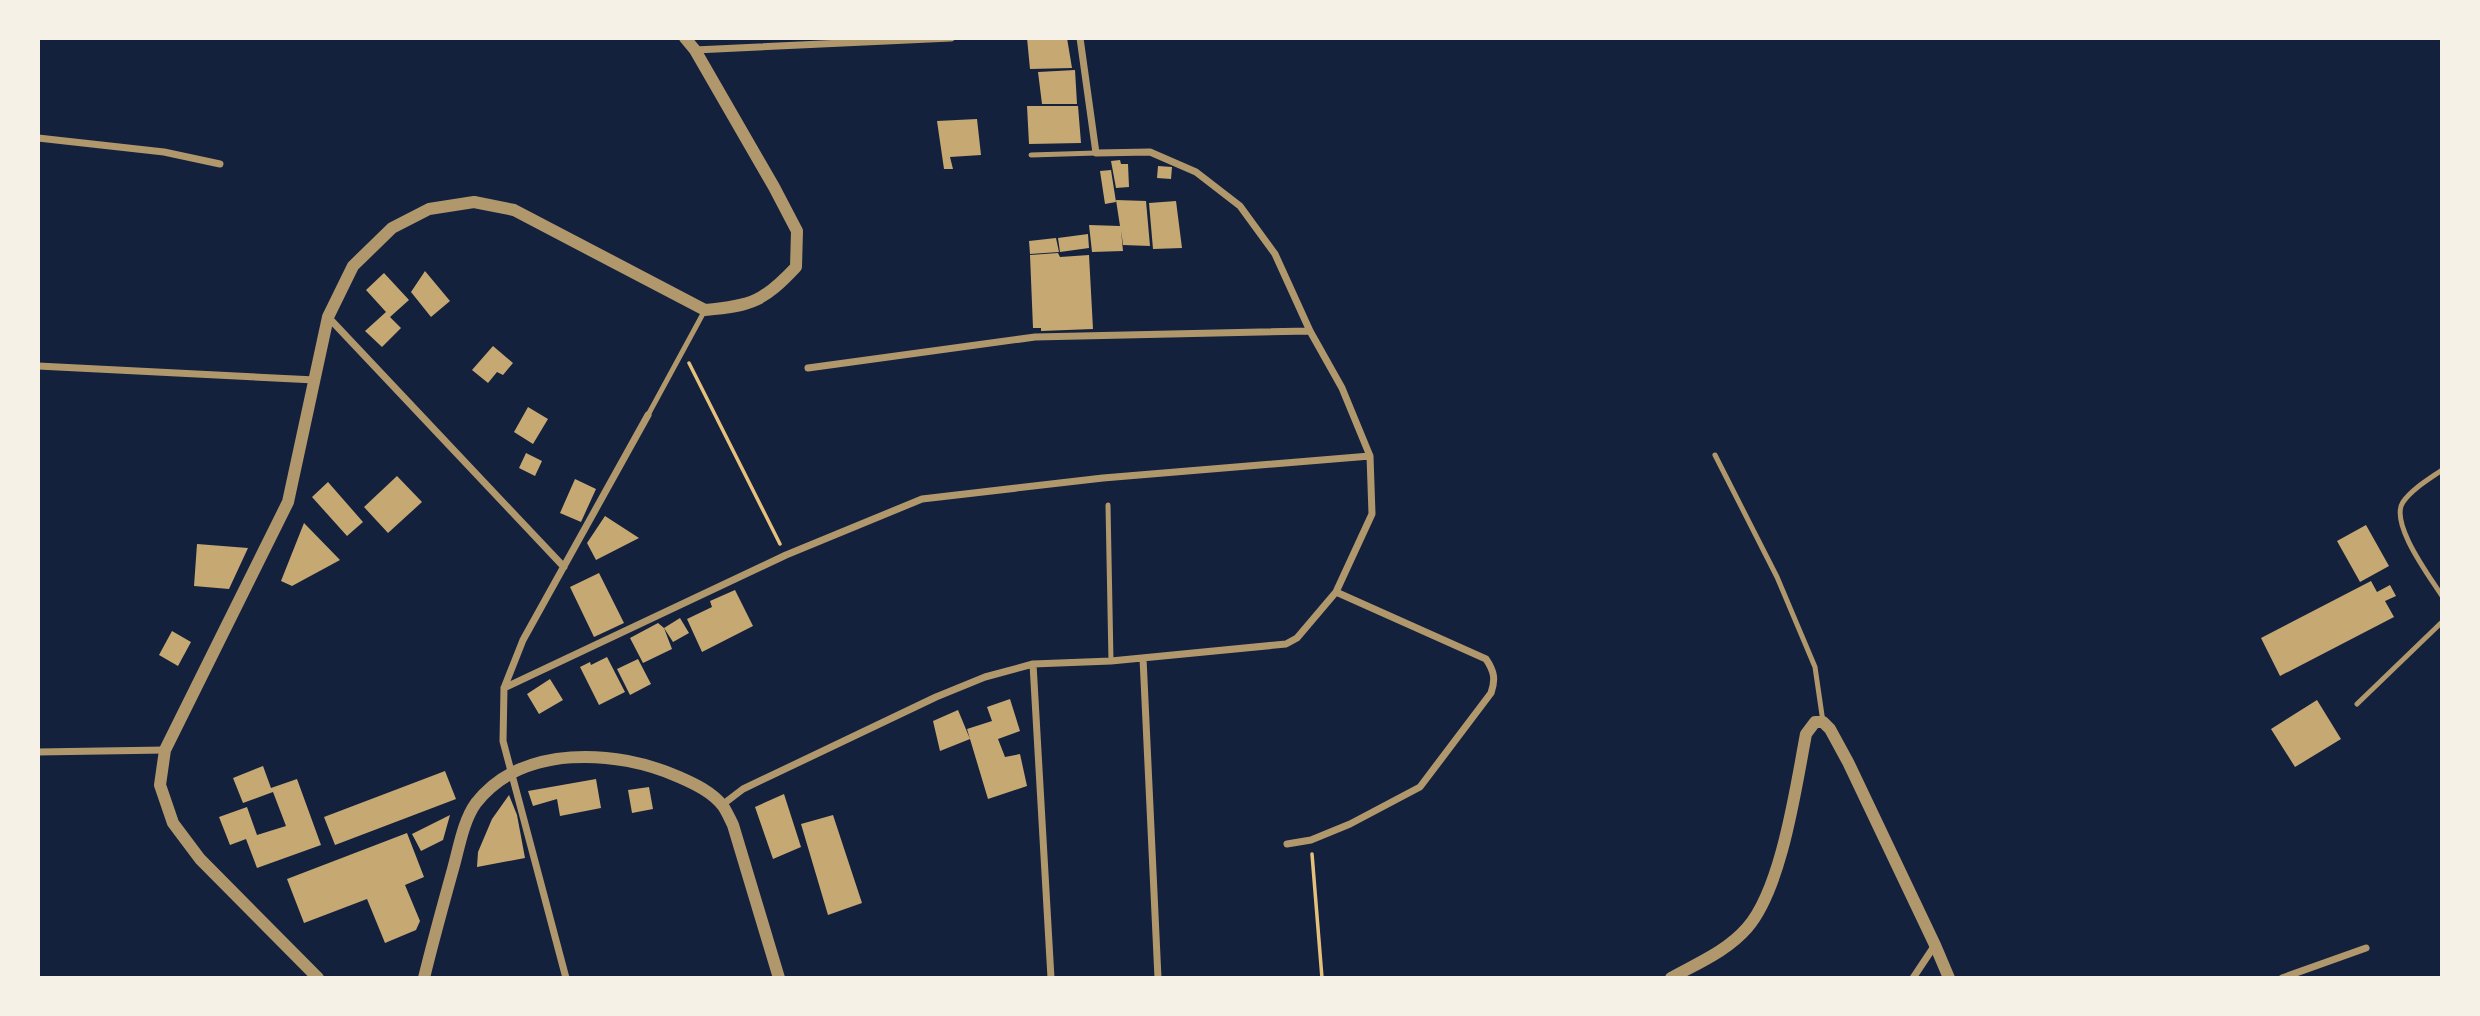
<svg xmlns="http://www.w3.org/2000/svg" width="2480" height="1016" font-family="'Noto Sans',sans-serif">
<rect width="100%" height="100%" fill="#14213d"/>
<!-- building -->
<path fill="#c6a872" d="M1027,38H1067L1072,68L1030,69Z
M1075,70L1077,104H1042L1038,72Z
M1027,106H1078L1081,143L1029,144Z
M977,119L981,155L950,157L953,169H944L937,121Z
M1120,160L1121,164H1128L1129,187L1116,188L1111,161Z
M1158,166L1172,167L1171,179L1157,178Z
M1111,170L1116,202L1105,204L1100,171Z
M1116,200L1146,201L1150,246L1123,245L1121,230L1123,251L1092,252L1089,225L1120,226Z
M1176,201L1182,248L1153,249L1149,203Z
M1088,234L1089,248L1060,252L1058,238Z
M1056,238L1059,252L1030,254L1029,241Z
M1058,253L1060,257L1089,255L1093,329L1041,331V328H1033L1030,255Z
M425,271L450,301L431,317L411,292Z
M384,273L409,300L390,317L401,328L382,347L365,331L386,312L366,290Z
M493,346L513,363L503,375L497,372L488,383L472,370Z
M528,407L548,419L533,444L514,432Z
M526,453L542,461L535,476L519,468Z
M397,476L422,502L388,533L364,507Z
M575,479L596,489L581,522L560,513Z
M328,482L363,522L347,536L312,497Z
M605,516L639,538L596,560L587,543Z
M304,523L340,560L292,586L281,581Z
M2366,525L2389,566L2360,582L2337,541Z
M197,544L248,548L229,589L194,586Z
M599,573L624,623L594,637L570,587Z
M2371,581L2377,592L2390,585L2396,596L2385,601L2394,617L2280,676L2261,638Z
M735,590L753,626L702,652L687,619L712,607L710,601Z
M680,618L689,633L673,642L664,628Z
M658,623L664,628L672,649L643,663L630,638Z
M172,631L191,642L178,666L159,655Z
M607,657L625,692L599,705L580,667L590,662L591,665Z
M638,659L651,684L630,695L617,669Z
M550,679L563,700L539,714L527,694Z
M1010,699L1020,731L998,739L1005,757L1020,754L1027,786L988,799L970,739L940,751L933,721L958,710L970,739L967,729L992,721L987,707Z
M2317,700L2341,739L2295,767L2271,729Z
M263,766L271,788L297,779L321,845L257,868L246,839L230,845L219,817L247,807L257,835L286,826L273,792L243,803L233,778Z
M445,771L456,799L335,845L324,817Z
M596,779L601,808L560,816L557,799L533,806L528,791Z
M649,787L653,809L632,813L628,790Z
M784,794L801,847L773,859L755,807Z
M509,795L517,815L525,858L477,867L478,852L492,819Z
M450,815L443,840L421,851L412,834Z
M833,815L862,903L828,915L801,824Z
M407,833L424,877L405,885L420,921L416,930L385,943L367,899L304,923L287,879Z"/>
<g fill="none" stroke-linecap="round" stroke-linejoin="round">
<!-- path -->
<path stroke="#e5c07b" stroke-width="3.5" d="M689,363L780,544
M1312,854L1322,978"/>
<!-- service -->
<path stroke="#b1986c" stroke-width="5" d="M1031,155L1096,153
M648,415L705,310
M1715,455L1777,577L1815,667L1823,722
M2442,470C2429,479 2412,489 2403,502C2389,523 2430,577 2442,596
M1108,505L1111,661
M2357,704L2442,622"/>
<!-- minor -->
<path stroke="#b1986c" stroke-width="7" d="M695,50L951,38
M38,138L164,152L220,164
M329,318L564,567
M38,366L315,380
M808,368L1035,337L1310,331
M1143,658L1158,978
M1033,664L1051,978
M504,688L786,555L922,499L1103,478L1370,456
M38,752L165,750
M722,805L743,789L936,697L985,677L1033,664L1111,661L1286,644L1297,638L1336,592L1372,514L1370,456L1342,388L1310,331L1275,254L1240,206L1196,172L1150,152L1096,153L1080,38
M1287,844L1311,840L1350,824L1420,787L1491,693C1496,679 1494,671 1486,659L1336,592
M566,978L503,741L504,688L523,640L648,415
M1913,978L1935,945
M2282,978L2366,948"/>
<!-- tertiary -->
<path stroke="#b1986c" stroke-width="12" d="M318,978L200,859L173,823L160,785L165,750L288,502L328,317L353,266L392,228L429,209L474,202L514,210L705,310C752,306 764,301 796,267L797,231L774,187L695,50L685,38
M424,978C433,941 443,905 453,869C459,848 463,821 476,803C522,744 616,749 679,777C695,784 712,792 723,806C727,812 730,819 733,825L779,978
M1671,978C1698,963 1727,951 1747,928C1782,888 1796,786 1806,734L1815,722H1823L1830,729L1848,762L1935,945L1949,978"/>
</g>
<!-- border -->
<rect width="2480" height="1016" fill="none" stroke="#f6f1e7" stroke-width="80"/>
</svg>
